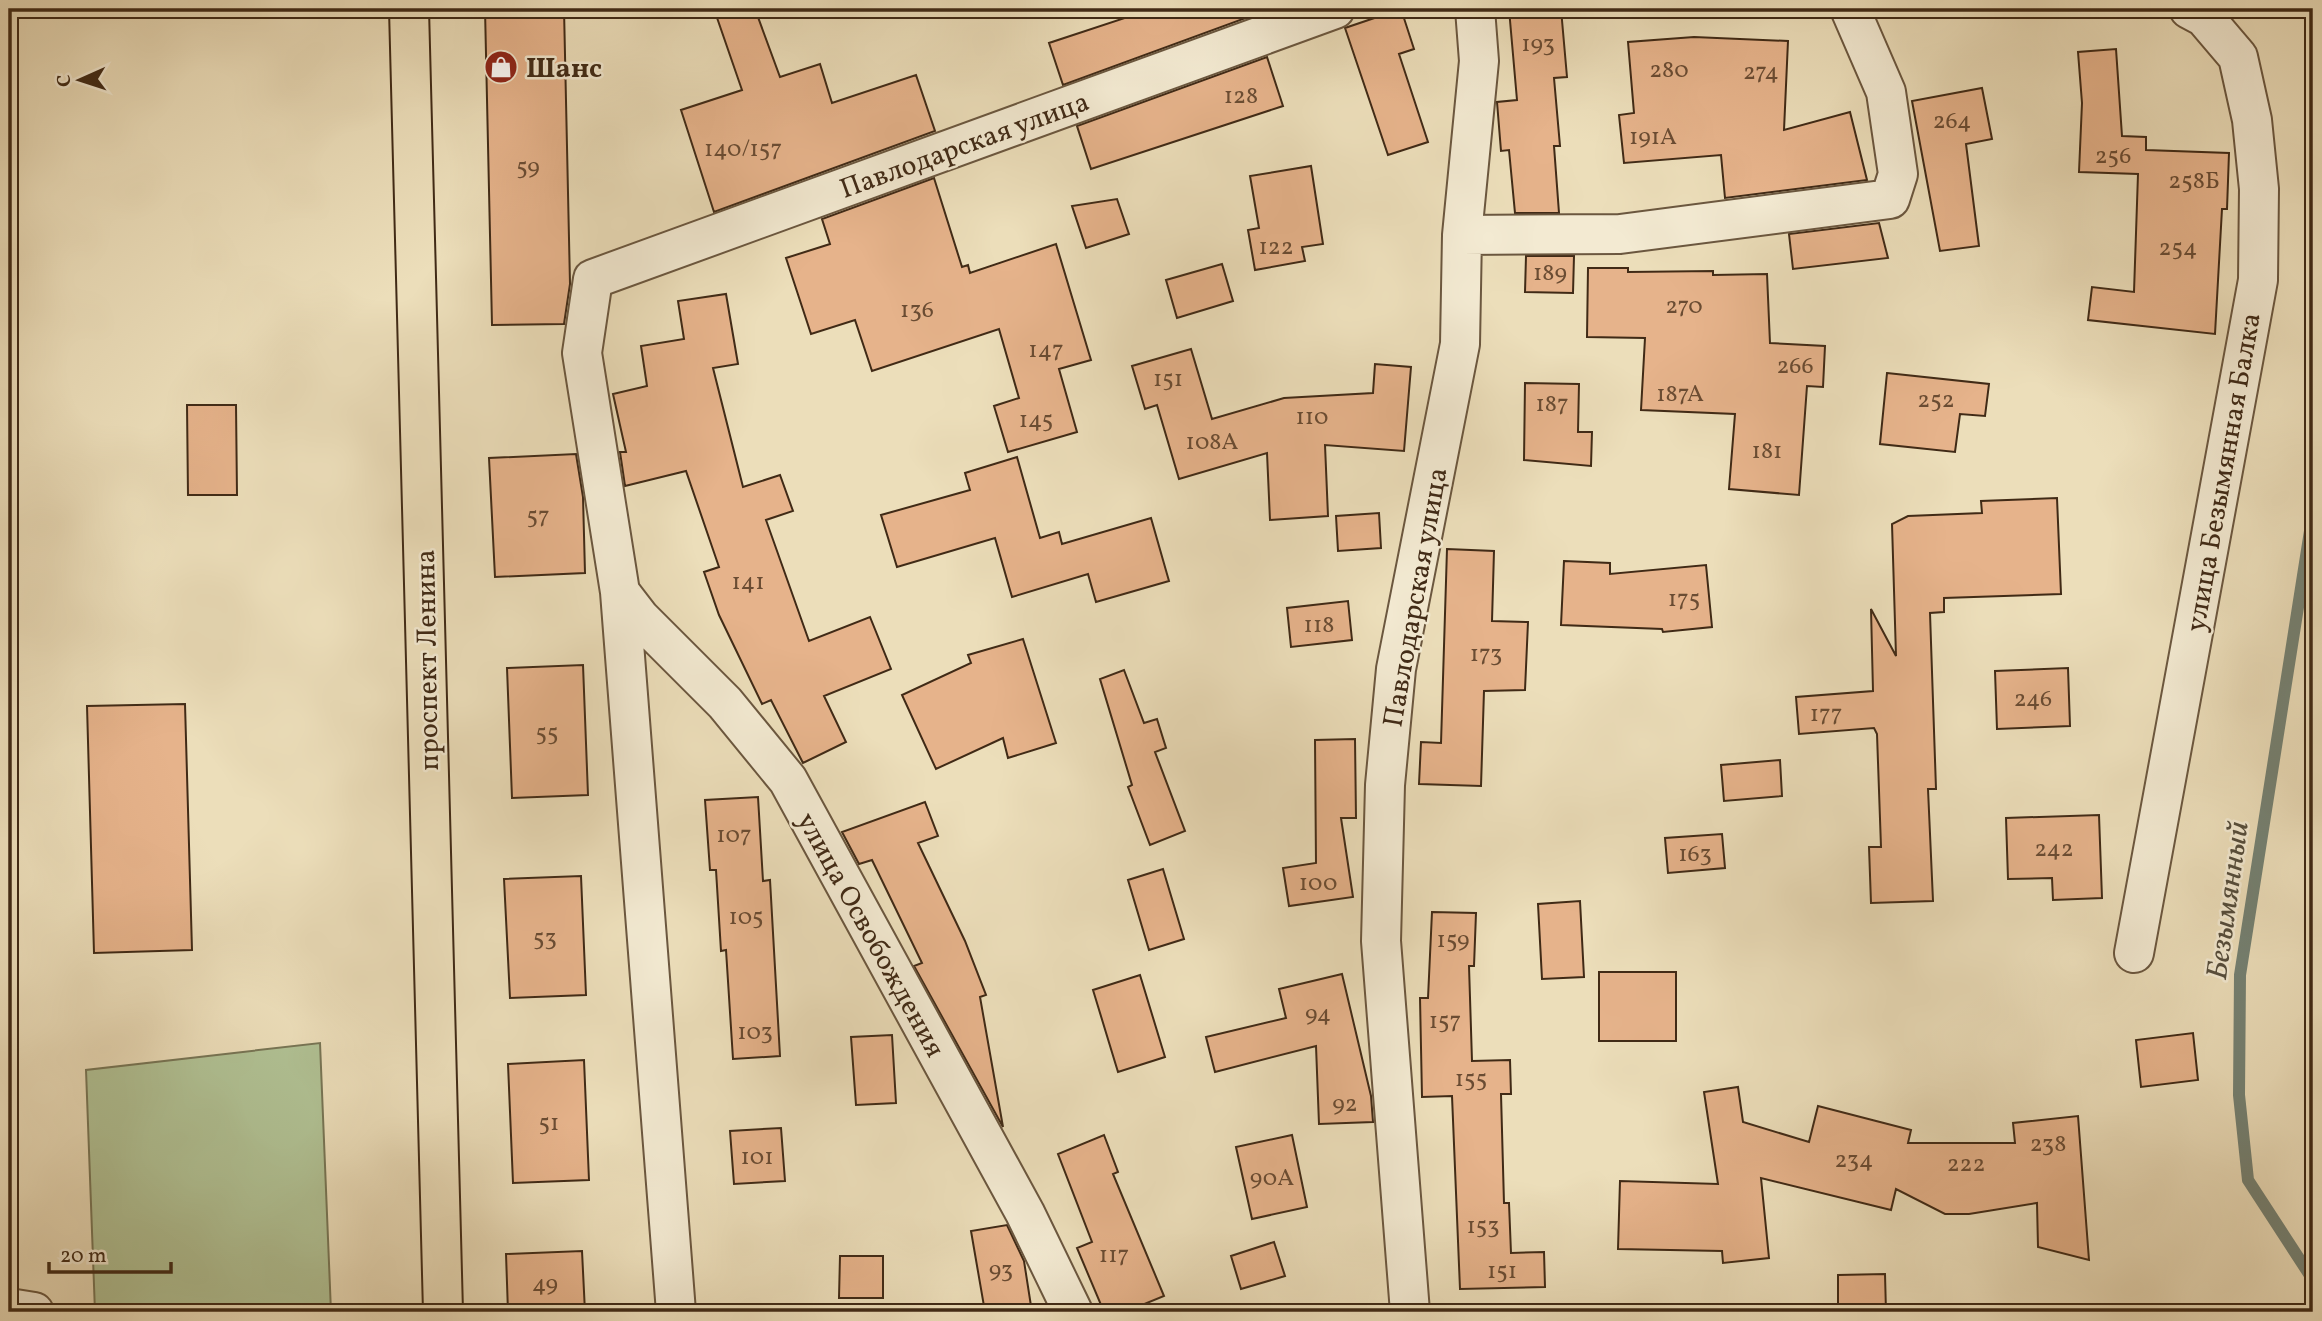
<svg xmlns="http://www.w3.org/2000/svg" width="2322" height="1321" font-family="Vollkorn,serif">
<rect width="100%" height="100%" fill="#ecdeba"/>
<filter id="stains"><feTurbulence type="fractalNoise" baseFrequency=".00286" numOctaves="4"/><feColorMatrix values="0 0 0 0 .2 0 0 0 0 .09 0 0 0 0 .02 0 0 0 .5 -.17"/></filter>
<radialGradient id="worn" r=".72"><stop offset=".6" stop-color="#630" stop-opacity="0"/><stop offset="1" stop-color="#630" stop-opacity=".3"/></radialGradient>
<!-- green -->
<path fill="#b1c295" stroke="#787656" stroke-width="2" d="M320,1043L331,1312H95L86,1070Z"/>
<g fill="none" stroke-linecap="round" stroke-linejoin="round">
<!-- stream -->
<path stroke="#758274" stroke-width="12" d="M2313,512L2240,975L2239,1095L2248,1180L2313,1280"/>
</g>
<!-- building -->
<path fill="#e6b38b" stroke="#402a16" stroke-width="2" d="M485,9H564L570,284L564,324L492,325Z
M714,9H755L780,77L820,64L832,103L916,75L935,131L714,212L681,110L742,90Z
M1128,9H1252L1254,15L1063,85L1049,43L1131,16Z
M1401,9L1414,49L1399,54L1428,142L1388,155L1345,28Z
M1509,9H1561L1567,77L1554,78L1560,146H1554L1559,213H1515L1509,150L1501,151L1497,102L1517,100Z
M1694,37L1788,41L1784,130L1850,112L1867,180L1725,198L1721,155L1624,163L1619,115L1634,113L1628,42Z
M2116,49L2122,136L2146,137V150L2229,153L2227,209H2222L2215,334L2088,320L2092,287L2134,292L2138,174L2079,172L2082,103L2078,52Z
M1267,57L1283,106L1091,169L1077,126Z
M1982,88L1992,139L1966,144L1979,246L1940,251L1912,101Z
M1311,166L1323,244L1302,247L1305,261L1255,270L1248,230L1259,228L1250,176Z
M934,178L962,267L968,265L970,273L1056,244L1091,360L1059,369L1077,432L1008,452L994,406L1019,398L999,329L872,371L855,320L811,334L786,258L830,244L822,219Z
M1117,199L1129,234L1086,248L1072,206Z
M1879,223L1888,258L1793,269L1789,234Z
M1526,256H1574L1573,293L1525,292Z
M1222,264L1233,301L1177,318L1166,280Z
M1588,268H1628V272L1713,271V275L1767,274L1770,343L1825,346L1823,387L1807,386L1799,495L1729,489L1735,414L1641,410L1645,338L1587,337Z
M726,294L738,364L713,368L743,487L780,475L793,511L766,520L809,641L870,617L891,669L824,696L846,742L803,763L771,700L762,704L719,615L704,572L719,567L686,471L625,486L620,452H626L613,394L647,386L641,346L684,339L678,301Z
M1191,349L1212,419L1284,398L1373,393L1375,364L1411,367L1404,451L1325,445L1328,516L1270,520L1267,453L1179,479L1157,405L1145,409L1132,366Z
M1887,373L1989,384L1985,416L1960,414L1955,452L1880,444Z
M1525,383L1579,384L1578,432H1592L1591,466L1524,460Z
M187,405H236L237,495H188Z
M576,454L583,497L585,573L495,577L489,458Z
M1017,457L1040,538L1059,532L1062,544L1151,518L1169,581L1096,602L1088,574L1012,597L995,538L897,567L881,515L970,490L965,473Z
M2057,498L2061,594L1944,598V612L1930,613L1936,789H1928L1933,901L1871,903L1869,847H1881L1877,734L1874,728L1799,734L1796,697L1873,691L1871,609L1896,656L1892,524L1908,516L1982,513L1981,501Z
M1379,513L1381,548L1338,551L1336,516Z
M1447,549L1494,551L1492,621L1528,622L1525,690L1484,691L1481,786L1419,784L1421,742L1441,743Z
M1564,561L1610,563V574L1706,565L1712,627L1663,632L1662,629L1561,625Z
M1348,601L1352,640L1291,647L1287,608Z
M1023,639L1056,743L1008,758L1003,738L936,769L902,695L971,663L968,655Z
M583,665L588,795L512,798L507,668Z
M2068,668L2070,726L1997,729L1995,671Z
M1124,670L1144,723L1157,719L1166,748L1155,752L1185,831L1150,845L1128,787L1132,785L1100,679Z
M185,704L192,950L94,953L87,706Z
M1355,739L1356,818H1341L1353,897L1289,906L1283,868L1316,863L1315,740Z
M1780,760L1782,796L1724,801L1721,765Z
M758,797L763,881L770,880L780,1056L733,1059L726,950L721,951L716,870H710L705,800Z
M925,802L938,836L918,843L965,941L986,995L980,997L1003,1127L914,966L922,963L872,860L859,864L842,832Z
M2099,815L2102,898L2053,900L2052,878L2008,879L2006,818Z
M1722,834L1725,868L1668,873L1665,838Z
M1163,869L1184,939L1149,950L1128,880Z
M581,876L586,995L510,998L504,879Z
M1580,901L1584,977L1542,979L1538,904Z
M1432,912L1476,913L1474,966H1469L1472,1061L1510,1060L1511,1094H1501L1504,1203H1509L1511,1253L1544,1252L1545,1287L1460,1289L1452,1096L1422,1097L1420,998H1428Z
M1599,972H1676V1041H1599Z
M1342,974L1371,1096L1373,1122L1319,1124L1316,1046L1215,1072L1206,1037L1286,1018L1279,989Z
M1140,975L1165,1057L1118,1072L1093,990Z
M2193,1033L2198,1080L2141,1087L2136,1040Z
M892,1035L896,1103L856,1105L851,1037Z
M584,1060L589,1180L513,1183L508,1064Z
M1738,1087L1743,1122L1809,1142L1818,1106L1911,1130L1908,1143H2015L2013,1123L2078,1116L2089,1260L2038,1247L2037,1203L1969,1214H1945L1896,1189L1891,1210L1761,1178L1769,1258L1723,1263L1722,1251L1618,1249L1620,1181L1718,1184L1704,1092Z
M781,1128L785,1181L734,1184L730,1131Z
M1104,1135L1118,1172L1113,1174L1164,1296L1125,1312H1104L1077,1248L1092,1242L1058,1154Z
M1292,1135L1307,1207L1252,1219L1236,1147Z
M1007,1225L1024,1261L1031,1306L985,1312L971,1231Z
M1274,1242L1285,1276L1241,1289L1231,1256Z
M582,1251L585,1312H508L506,1254Z
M840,1256H883V1298H839Z
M1885,1274L1886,1312H1838V1275Z"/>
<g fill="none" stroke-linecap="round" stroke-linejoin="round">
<defs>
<path id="minor" d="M1462,235L1620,234L1890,199L1898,174L1886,92L1850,9
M620,592L640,618L725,703L788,780L1025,1213L1073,1312
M2134,953L2258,280L2259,189L2252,120L2238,57L2204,17L2189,9
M9,1308L34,1312
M676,1312L620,592L582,353L593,279L1335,9
M1410,1312L1381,941L1385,785L1396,669L1460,344L1462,235L1479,61L1475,9"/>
<path id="major" d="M409,9L443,1312"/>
</defs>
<!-- minor casing -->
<use href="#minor" stroke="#6b573f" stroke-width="42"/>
<!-- major casing -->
<use href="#major" stroke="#402a16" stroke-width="42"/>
<!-- minor -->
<use href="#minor" stroke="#f3ead2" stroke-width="38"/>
<!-- major -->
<use href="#major" stroke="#ecdeba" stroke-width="38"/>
</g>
<!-- icons -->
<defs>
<symbol id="shop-disc" viewBox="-11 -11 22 22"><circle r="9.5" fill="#8f2418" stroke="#f3ead2"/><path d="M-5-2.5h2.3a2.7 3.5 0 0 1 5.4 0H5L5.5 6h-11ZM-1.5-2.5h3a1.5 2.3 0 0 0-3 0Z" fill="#fff"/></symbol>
</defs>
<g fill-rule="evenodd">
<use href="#shop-disc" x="482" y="48" width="38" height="38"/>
</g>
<g text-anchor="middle" stroke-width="5" stroke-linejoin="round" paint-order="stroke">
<!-- number labels -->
<g font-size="24" fill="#6a4c33">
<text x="1538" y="51">193</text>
<text x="1669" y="77">280</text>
<text x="1761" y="79">274</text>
<text x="1241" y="103">128</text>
<text x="1952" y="128">264</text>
<text x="1653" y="144">191А</text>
<text x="743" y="156">140/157</text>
<text x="2113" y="163">256</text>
<text x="528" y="174">59</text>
<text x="2194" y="188">258Б</text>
<text x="1276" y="254">122</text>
<text x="2178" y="255">254</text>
<text x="1550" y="280">189</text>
<text x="1684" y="313">270</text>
<text x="917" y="317">136</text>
<text x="1046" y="357">147</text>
<text x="1795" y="373">266</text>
<text x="1168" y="386">151</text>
<text x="1680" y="401">187А</text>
<text x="1936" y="407">252</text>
<text x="1552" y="411">187</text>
<text x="1312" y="424">110</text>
<text x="1036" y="427">145</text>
<text x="1212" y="449">108А</text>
<text x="1767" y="458">181</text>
<text x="538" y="523">57</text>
<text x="748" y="589">141</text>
<text x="1684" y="606">175</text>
<text x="1319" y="632">118</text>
<text x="1486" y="661">173</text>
<text x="2033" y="706">246</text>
<text x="1826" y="721">177</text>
<text x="547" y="740">55</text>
<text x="734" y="842">107</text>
<text x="2054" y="856">242</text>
<text x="1695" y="861">163</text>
<text x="1318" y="890">100</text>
<text x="746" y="924">105</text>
<text x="545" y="945">53</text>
<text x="1453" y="947">159</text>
<text x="1318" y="1021">94</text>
<text x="1445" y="1028">157</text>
<text x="755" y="1039">103</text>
<text x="1471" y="1086">155</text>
<text x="1345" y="1111">92</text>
<text x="549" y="1130">51</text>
<text x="2048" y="1151">238</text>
<text x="757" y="1164">101</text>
<text x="1854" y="1167">234</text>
<text x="1966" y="1171">222</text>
<text x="1272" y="1185">90А</text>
<text x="1483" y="1233">153</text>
<text x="1114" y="1262">117</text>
<text x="1001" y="1277">93</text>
<text x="1502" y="1278">151</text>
<text x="545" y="1291">49</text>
</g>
<!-- poi labels -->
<g font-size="28" font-weight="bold" fill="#402a16" stroke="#f3ead2" text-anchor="start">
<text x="526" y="77">Шанс</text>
</g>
<!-- street labels -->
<g font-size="28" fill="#402a16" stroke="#f3ead2">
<text transform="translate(964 144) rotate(-20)" y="10">Павлодарская улица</text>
<text transform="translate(2222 472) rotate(-80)" y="10">улица Безымянная Балка</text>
<text transform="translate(1414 597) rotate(-80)" y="10">Павлодарская улица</text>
<text transform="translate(426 660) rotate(-91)" y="10">проспект Ленина</text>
<text transform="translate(872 934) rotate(61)" y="10">улица Освобождения</text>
</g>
<!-- water labels -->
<g font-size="30" font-style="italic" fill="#564e3d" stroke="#f3ead2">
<text transform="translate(2227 900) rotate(-82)" y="10">Безымянный</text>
</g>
</g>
<!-- margin -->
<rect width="2322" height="1321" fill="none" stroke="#ecdeba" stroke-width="35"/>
<rect x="10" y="10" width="2301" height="1300" fill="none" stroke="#402a16" stroke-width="3.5"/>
<rect x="18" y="18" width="2287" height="1286" fill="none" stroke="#402a16" stroke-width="2"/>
<!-- north arrow -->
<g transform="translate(80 80) rotate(267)" stroke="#f3ead2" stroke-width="5" paint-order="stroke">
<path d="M0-5L12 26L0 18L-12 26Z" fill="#402a16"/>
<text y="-10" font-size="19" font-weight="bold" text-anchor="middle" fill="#402a16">С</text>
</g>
<!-- scale -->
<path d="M49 1262v10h122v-10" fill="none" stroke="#402a16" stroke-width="3.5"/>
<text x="60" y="1262" font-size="21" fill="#402a16" stroke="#f3ead2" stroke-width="5" paint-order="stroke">20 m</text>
<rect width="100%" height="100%" filter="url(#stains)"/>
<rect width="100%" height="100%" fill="url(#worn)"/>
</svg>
